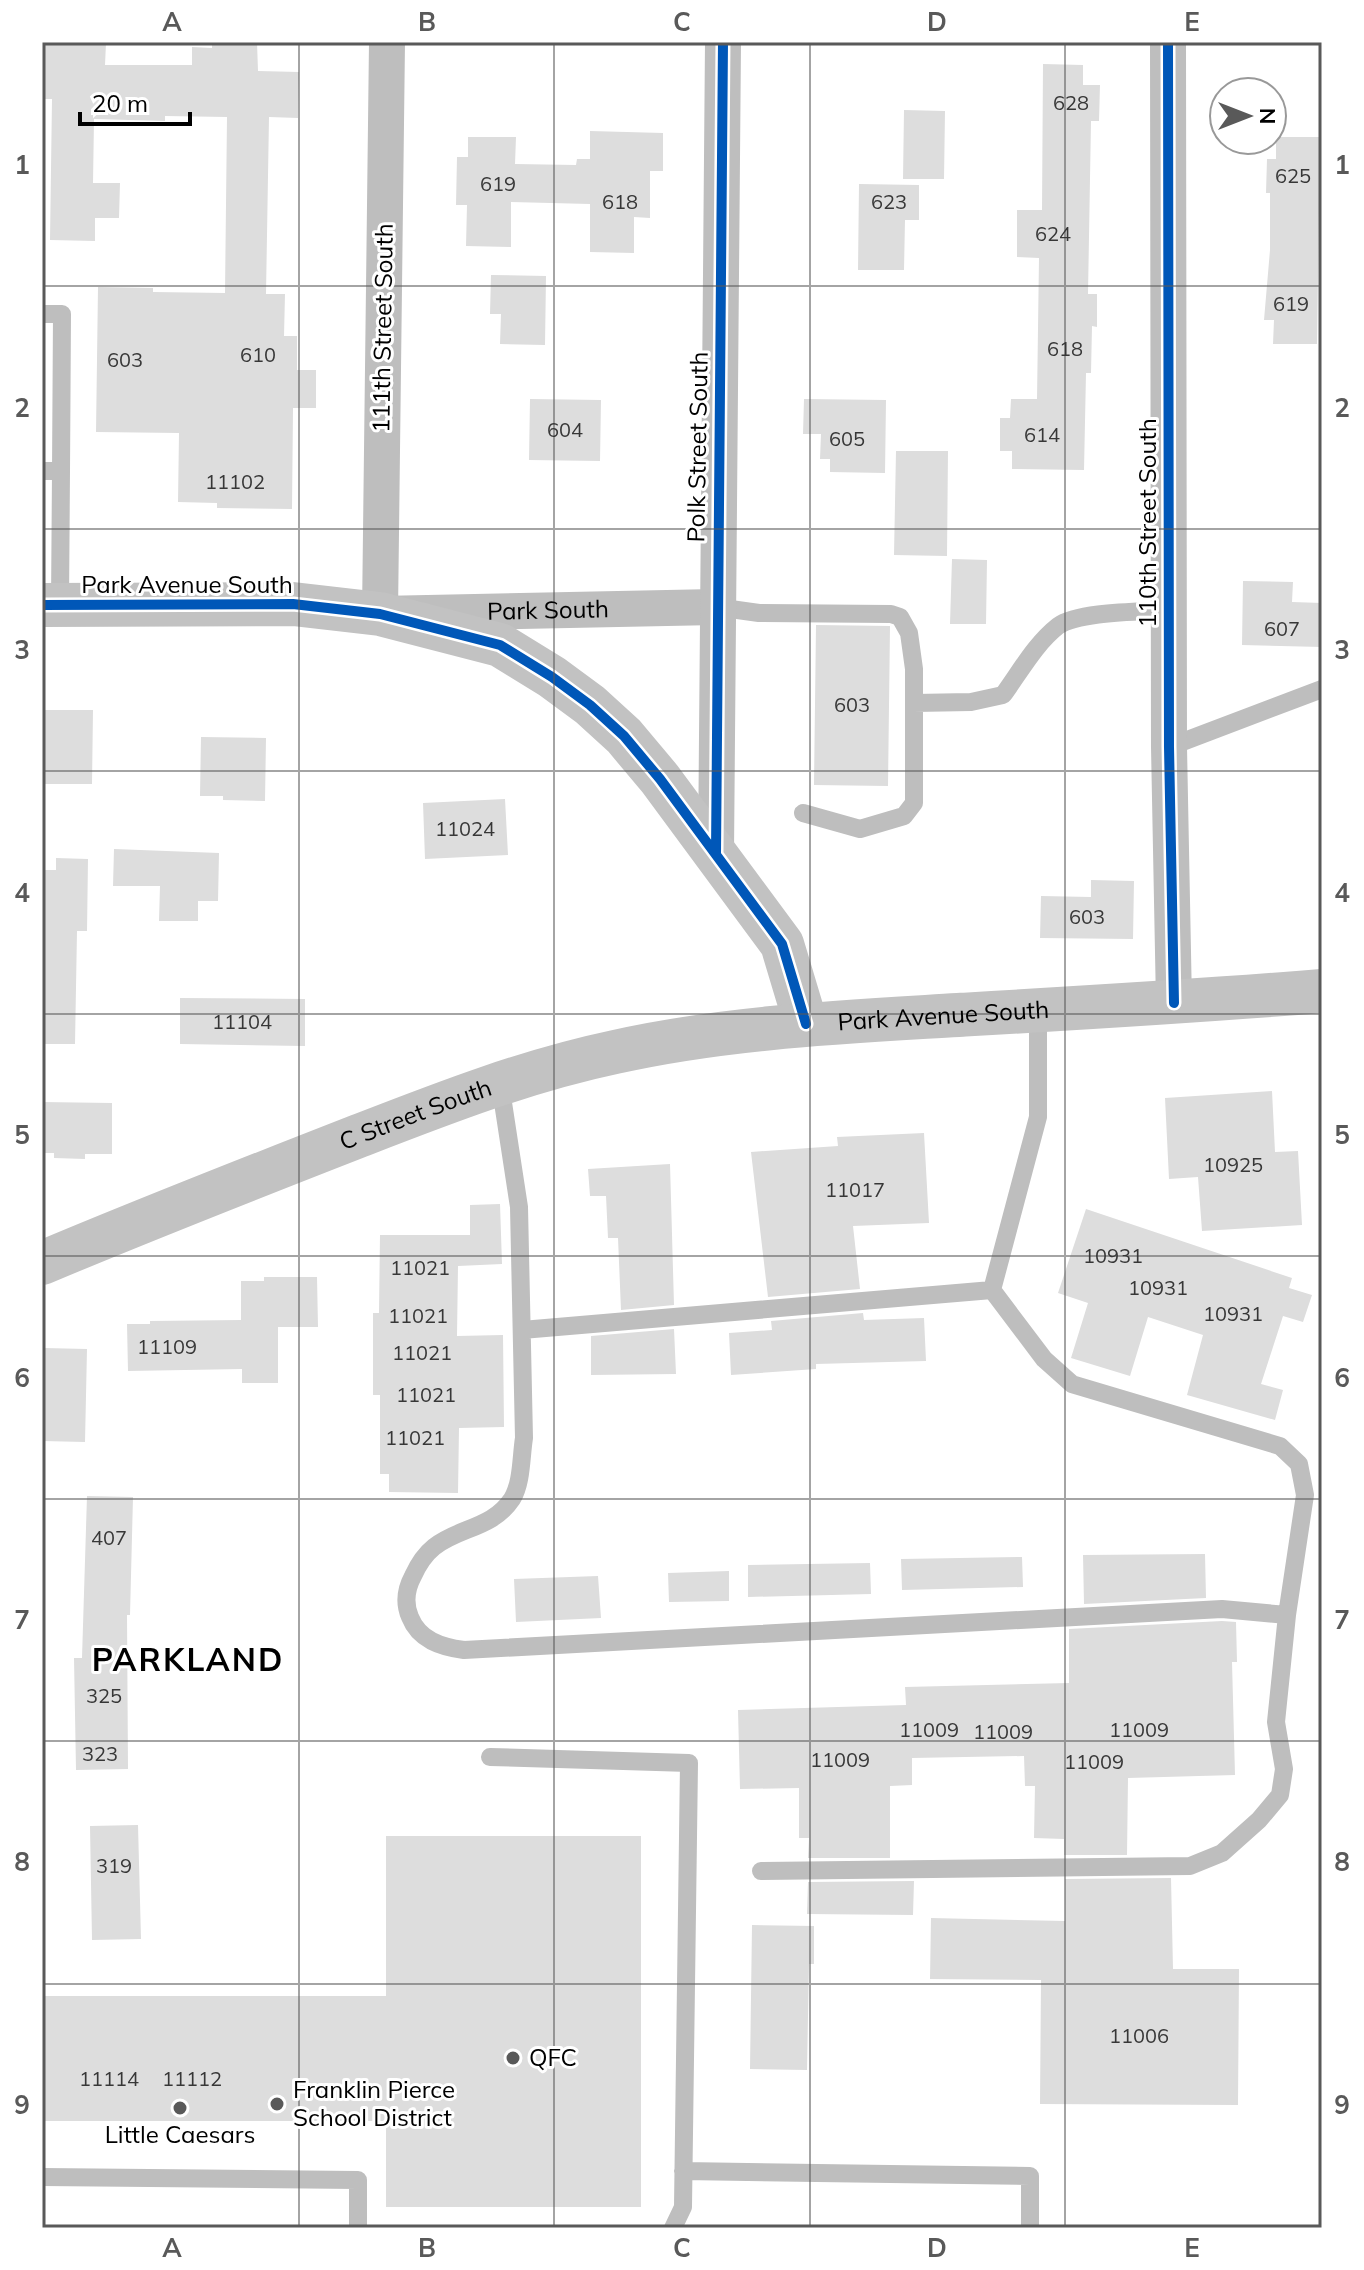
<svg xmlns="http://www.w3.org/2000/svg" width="1364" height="2270" font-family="Mulish,sans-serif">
<rect width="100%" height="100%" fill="#fff"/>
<!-- building -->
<path fill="#ddd" d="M42,42L106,43L105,65H192V47L212,48V42H257L258,71L299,72L298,118L269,117L266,294H285L284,336H297V370H316V408H293L292,509L217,508V503L178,502L179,433L96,432L98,287L153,288V292L225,293L227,117L165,116V121L94,119L93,183H120L119,218H95V241L50,240L52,99H42Z
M1043,64L1083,65V85H1100L1099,121H1091L1088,294H1097V327L1092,326L1091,373H1086L1084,470L1012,469V451H1000V418H1010L1011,399H1037L1039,258L1017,257V210H1042Z
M904,110L945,111L944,179H903Z
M590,131L663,133V171H650V218L634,217V253L590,252V204L511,202V247L466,246L467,205H456L457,157H468V137H516L515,164L576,165L577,159H590Z
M1276,137H1320L1317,344H1273L1274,320H1264L1270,250V193H1266L1267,159H1276Z
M859,184L919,185V220H905L904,270H858Z
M491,275L546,276L545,345L500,344L501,314H490Z
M530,399L601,400L600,461L529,460Z
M804,399L886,400L885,473L830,472V459H820L821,434H803Z
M896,451H948L947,556L894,555Z
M952,559L987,560L986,624H950Z
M1243,581L1293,582L1292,602L1322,603V647L1242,645Z
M816,625L890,626L888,786L814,785Z
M42,710H93L92,784H42Z
M201,737L266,738L265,801L223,800V796H200Z
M505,799L508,855L425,859L423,803Z
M114,849L219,853L218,901H198V921H159L160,886H113Z
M56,858L88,859L87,931H77L75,1044H42V870H56Z
M1091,880L1134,881L1133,939L1040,938L1041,896L1091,897Z
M180,998L305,999V1046L180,1044Z
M1272,1091L1275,1152L1298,1151L1302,1225L1202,1231L1198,1177L1169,1179L1165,1098Z
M42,1102L112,1103V1154H85V1159L54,1158V1153H42Z
M924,1133L929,1223L853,1226L860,1289L768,1297L751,1152L838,1146L837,1137Z
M670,1164L674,1305L621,1310L618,1238H608L606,1196H590L588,1169Z
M500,1204L502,1264L458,1266L457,1336L503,1335L504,1427L459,1428L458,1493L389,1492V1474H380V1395H373V1313H379L380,1235H470V1205Z
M1086,1209L1292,1278L1289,1288L1312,1295L1303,1322L1283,1316L1261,1384L1283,1390L1275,1420L1187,1395L1203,1335L1148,1317L1130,1376L1071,1358L1088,1303L1058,1293Z
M264,1277H317L318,1327H278V1383H242V1369L128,1371L127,1324H150V1321L241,1320V1281H264Z
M863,1313L864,1320L924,1318L926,1361L816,1364V1369L731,1375L729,1333L772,1330L771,1321Z
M674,1329L676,1374L591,1375V1336Z
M44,1348L87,1349L85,1442L42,1441Z
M87,1496L133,1497L130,1615H127L128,1769L76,1770L74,1658H82Z
M1205,1554L1206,1598L1084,1604L1083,1555Z
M1022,1557L1023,1587L902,1590L901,1559Z
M870,1563L871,1594L748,1597V1565Z
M729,1571V1601L669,1602L668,1573Z
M598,1576L601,1618L516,1622L514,1579Z
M1222,1621L1236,1622L1237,1662H1232L1235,1775L1128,1778L1127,1855H1064V1839L1034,1838L1035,1786H1025L1024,1756L912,1758V1785L890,1786V1858H808L809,1838H799V1788L740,1789L738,1710L906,1705L905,1687L1069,1683V1629Z
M138,1825L141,1939L92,1940L90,1826Z
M386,1836H641V2207H386V2121H42V1996H386Z
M1171,1878L1173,1969H1239L1238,2105L1040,2104L1041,1980L930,1979L931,1918L1065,1921V1879Z
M914,1881L913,1915L807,1914L808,1882Z
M752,1925L814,1926V1964H809L807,2070L750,2069Z"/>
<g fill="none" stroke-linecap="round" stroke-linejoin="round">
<!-- lane -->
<path stroke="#bebebe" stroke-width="18" d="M42,314H62L61,471H42
M60,605L61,471
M716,607L759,613L891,614L900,617L909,633L914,669V803L904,816L860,829L803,813
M914,703L971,702L1003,695C1020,672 1035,644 1058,626C1079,611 1142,612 1169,610
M1169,747L1322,689
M500,1083L519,1207L524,1438C521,1456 522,1483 512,1499C492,1529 459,1527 434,1547C424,1555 418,1565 413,1576C406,1589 404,1603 410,1617C419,1640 441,1647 464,1650L1222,1609L1287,1615L1276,1722L1284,1769L1280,1795L1259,1820L1222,1853L1190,1866L761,1871
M992,1290L1038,1117V1010
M522,1330L992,1290L1044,1359L1072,1384L1280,1446L1299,1464L1305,1495L1287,1615
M490,1757L689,1763L683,2207L673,2228
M683,2171L1030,2176V2228
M42,2177L358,2180V2228"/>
<!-- street -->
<g stroke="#bebebe" stroke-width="36">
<path id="s1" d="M387,42L380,614L716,607"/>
<path d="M1168,42L1169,747L1174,1003"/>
<path d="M716,853L723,42"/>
</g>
<!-- secondary -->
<g stroke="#c2c2c2" stroke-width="44">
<path d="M42,605L293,604L380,614L500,645L552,677L590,705L624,736L660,779L782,944L806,1024"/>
<path id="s2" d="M42,1263C146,1219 251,1178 356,1137C441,1104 525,1071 615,1052C727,1027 843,1022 958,1015C1079,1008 1201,1001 1322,991"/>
</g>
<defs>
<path id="cycleway" d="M1168,42L1169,747L1174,1003
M42,605L293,604L380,614L500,645L552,677L590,705L624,736L660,779L782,944L806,1024
M716,853L723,42"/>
</defs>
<!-- cycleway casing -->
<use href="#cycleway" stroke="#fff" stroke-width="15"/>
<!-- cycleway -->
<use href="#cycleway" stroke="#0057b8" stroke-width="10"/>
</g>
<!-- grid -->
<path fill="none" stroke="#595959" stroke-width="2" stroke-opacity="0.55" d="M299,42V2228M554,42V2228M810,42V2228M1065,42V2228M42,286H1322M42,529H1322M42,771H1322M42,1014H1322M42,1256H1322M42,1499H1322M42,1741H1322M42,1984H1322"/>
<!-- markers -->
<g fill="#595959" stroke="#fff" stroke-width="3">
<circle cx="513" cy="2058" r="8"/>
<circle cx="277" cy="2104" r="8"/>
<circle cx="180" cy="2108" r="8"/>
</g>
<g text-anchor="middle" stroke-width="6" stroke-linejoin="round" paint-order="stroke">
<!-- number labels -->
<g font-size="20" fill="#373737">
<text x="1071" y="110">628</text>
<text x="1293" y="183">625</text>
<text x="498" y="191">619</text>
<text x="620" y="209">618</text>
<text x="889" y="209">623</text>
<text x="1053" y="241">624</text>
<text x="1291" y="311">619</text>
<text x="1065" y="356">618</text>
<text x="258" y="362">610</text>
<text x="125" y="367">603</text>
<text x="565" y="437">604</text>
<text x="1042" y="442">614</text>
<text x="847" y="446">605</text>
<text x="235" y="489">11102</text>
<text x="1282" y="636">607</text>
<text x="852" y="712">603</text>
<text x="465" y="836">11024</text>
<text x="1087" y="924">603</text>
<text x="242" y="1029">11104</text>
<text x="1233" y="1172">10925</text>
<text x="855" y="1197">11017</text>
<text x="1113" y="1263">10931</text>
<text x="420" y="1275">11021</text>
<text x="1158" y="1295">10931</text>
<text x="1233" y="1321">10931</text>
<text x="418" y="1323">11021</text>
<text x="167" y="1354">11109</text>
<text x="422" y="1360">11021</text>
<text x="426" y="1402">11021</text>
<text x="415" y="1445">11021</text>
<text x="109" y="1545">407</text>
<text x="104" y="1703">325</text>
<text x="929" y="1737">11009</text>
<text x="1139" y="1737">11009</text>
<text x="1003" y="1739">11009</text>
<text x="100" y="1761">323</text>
<text x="840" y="1767">11009</text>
<text x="1094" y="1769">11009</text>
<text x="114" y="1873">319</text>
<text x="1139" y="2043">11006</text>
<text x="109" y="2086">11114</text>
<text x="192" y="2086">11112</text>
</g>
<!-- street labels -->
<g font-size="24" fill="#000" stroke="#fff">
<text transform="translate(383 328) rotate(-89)" y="8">111th Street South</text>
<text transform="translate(698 447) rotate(-89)" y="8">Polk Street South</text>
<text transform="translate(1148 523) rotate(-90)" y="8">110th Street South</text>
<text x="187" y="593">Park Avenue South</text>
<text dy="8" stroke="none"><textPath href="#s1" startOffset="740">Park South</textPath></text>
<text dy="8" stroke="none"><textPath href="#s2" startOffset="942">Park Avenue South</textPath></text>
<text dy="8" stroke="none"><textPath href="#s2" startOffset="402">C Street South</textPath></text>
</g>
<!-- poi labels -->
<g font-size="24" fill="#000" stroke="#fff" text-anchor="start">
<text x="529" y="2066">QFC</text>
<text x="293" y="2098">Franklin Pierce<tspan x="293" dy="28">School District</tspan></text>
<text x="180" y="2143" text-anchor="middle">Little Caesars</text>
</g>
<!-- district labels -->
<g font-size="32" font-weight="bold" letter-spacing="2" fill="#000" stroke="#fff">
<text x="188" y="1671">PARKLAND</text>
</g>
</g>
<!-- border -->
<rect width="1364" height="2270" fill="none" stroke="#ffffff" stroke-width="88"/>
<!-- north arrow -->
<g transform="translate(1248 116) rotate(90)"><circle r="38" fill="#ffffff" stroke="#999999" stroke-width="2"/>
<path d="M0-6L14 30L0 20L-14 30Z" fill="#595959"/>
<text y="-12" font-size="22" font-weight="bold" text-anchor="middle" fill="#000000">N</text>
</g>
<!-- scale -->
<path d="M80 112v12h110v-12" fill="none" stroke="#000000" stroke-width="4"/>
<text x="92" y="112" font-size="24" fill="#000000" stroke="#ffffff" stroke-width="6" paint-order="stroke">20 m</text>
<rect x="44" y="44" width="1276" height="2182" fill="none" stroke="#595959" stroke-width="3"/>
<g font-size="26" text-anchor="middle" font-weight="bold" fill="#595959">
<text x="172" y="31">A</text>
<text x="427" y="31">B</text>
<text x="682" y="31">C</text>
<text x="937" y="31">D</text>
<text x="1192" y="31">E</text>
<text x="22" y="174">1</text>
<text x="1342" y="174">1</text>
<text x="22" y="417">2</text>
<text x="1342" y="417">2</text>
<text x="22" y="659">3</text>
<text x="1342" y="659">3</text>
<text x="22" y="902">4</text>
<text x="1342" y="902">4</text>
<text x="22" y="1144">5</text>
<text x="1342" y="1144">5</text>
<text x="22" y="1387">6</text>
<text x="1342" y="1387">6</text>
<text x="22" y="1629">7</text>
<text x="1342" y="1629">7</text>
<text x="22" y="1871">8</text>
<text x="1342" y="1871">8</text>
<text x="22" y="2114">9</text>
<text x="1342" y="2114">9</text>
<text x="172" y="2257">A</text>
<text x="427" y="2257">B</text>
<text x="682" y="2257">C</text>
<text x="937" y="2257">D</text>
<text x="1192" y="2257">E</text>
</g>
</svg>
